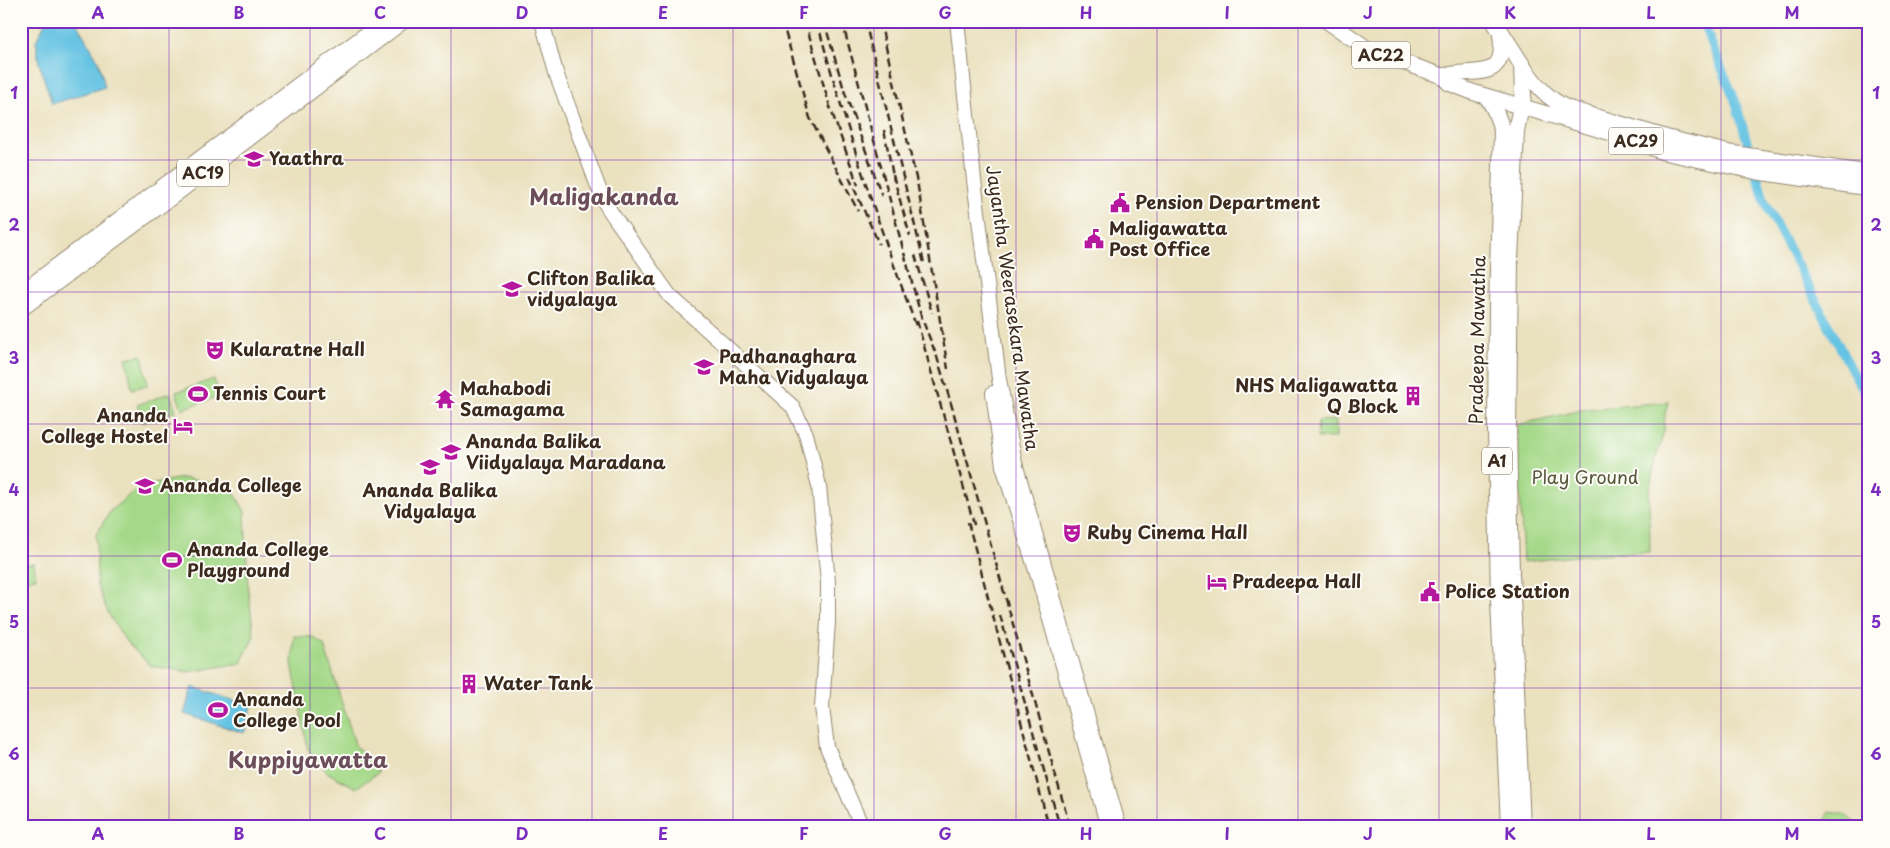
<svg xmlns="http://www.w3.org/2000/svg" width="1890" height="848" font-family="'Playpen Sans',sans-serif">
<rect width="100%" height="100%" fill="#fdfcf7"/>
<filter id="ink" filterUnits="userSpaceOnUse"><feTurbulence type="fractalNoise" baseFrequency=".02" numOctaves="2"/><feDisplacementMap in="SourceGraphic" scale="10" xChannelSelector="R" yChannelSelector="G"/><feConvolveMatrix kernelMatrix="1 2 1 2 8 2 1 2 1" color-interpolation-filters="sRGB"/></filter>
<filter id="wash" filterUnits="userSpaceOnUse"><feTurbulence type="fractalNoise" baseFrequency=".0096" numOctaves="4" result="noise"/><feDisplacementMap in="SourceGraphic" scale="20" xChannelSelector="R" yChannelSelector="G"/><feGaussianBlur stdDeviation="1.12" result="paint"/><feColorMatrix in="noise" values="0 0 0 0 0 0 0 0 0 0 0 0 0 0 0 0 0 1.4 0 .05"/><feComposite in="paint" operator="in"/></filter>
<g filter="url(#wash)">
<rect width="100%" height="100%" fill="#eae1bf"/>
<!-- green -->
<path fill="#a5d989" stroke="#708254" d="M142,355L148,385L132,389L126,358Z
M214,379L220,396L182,409L176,392Z
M170,393L176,411L143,423L137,405Z
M1668,402L1665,414L1664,431L1656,458L1649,491L1650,552L1584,555L1523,562L1517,425L1586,409Z
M1336,420V438H1317L1318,421Z
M183,478L214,483L236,495L245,512L248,590L254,636L241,663L188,672L151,666L127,643L109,615L97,586L96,534L111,510L142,485Z
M34,563L36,578L21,580V565Z
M294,636L313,637L324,645L356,747L369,757L378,773L356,788L328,773L308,750L292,663Z
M1829,812L1844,814L1860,827H1822Z"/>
<!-- water -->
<path fill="#65c3e3" stroke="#507680" d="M46,21H75L98,60L105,87L52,104L39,63L36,41Z
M192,687L252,706L244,733L184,714Z"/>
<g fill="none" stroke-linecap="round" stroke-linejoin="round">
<!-- canal -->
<path stroke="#65c3e3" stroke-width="9" d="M1702,21L1735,100L1765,203L1856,378L1869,399"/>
</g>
</g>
<g filter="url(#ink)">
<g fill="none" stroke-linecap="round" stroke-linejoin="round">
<defs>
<path id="secondary" d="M542,21L556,73L603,200L612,214L670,296L793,407L806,434L819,486L828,582V622L822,707L827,747L862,827
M957,21L974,180L999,379L1015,463L1119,827
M993,393L1003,466L1039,580L1108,827"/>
<path id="primary" d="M1327,21L1365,47L1377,53L1442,76L1449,83L1475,93L1622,136L1663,152L1758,172L1869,188
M1522,65C1535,83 1546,98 1567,108L1668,138L1730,153L1869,173
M1442,76C1474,67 1509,85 1500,31
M21,293L384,21
M21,309L177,193L403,21"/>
<path id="trunk" d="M1494,21L1522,65L1523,96L1516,131L1510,259L1508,430L1511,573L1522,827
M1488,98L1494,108L1502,129L1497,306L1496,430L1499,600L1509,827"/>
</defs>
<!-- secondary casing -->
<use href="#secondary" stroke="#92866e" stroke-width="16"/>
<!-- primary casing -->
<use href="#primary" stroke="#92866e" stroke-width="17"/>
<!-- trunk casing -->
<use href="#trunk" stroke="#92866e" stroke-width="18"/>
<!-- secondary -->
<use href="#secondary" stroke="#fff" stroke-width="14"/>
<!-- primary -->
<use href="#primary" stroke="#fff" stroke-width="15"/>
<!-- trunk -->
<use href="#trunk" stroke="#fff" stroke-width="16"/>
<!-- rail -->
<path stroke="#3b2a1e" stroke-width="2.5" stroke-dasharray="8 4" stroke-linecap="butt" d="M782,21L810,118L858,211
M805,21L830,107L858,185
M817,21C845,125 879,227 917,328
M824,21L845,93L882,196
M842,21L921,316L937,357L952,407L1070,827
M865,21L924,263
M880,21L918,187L948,369
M884,130L894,181
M893,175L910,236
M849,177L879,244
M915,255L932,313
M917,321L975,528
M968,522L1049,827
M1000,615L1060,827"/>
</g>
</g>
<!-- grid -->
<path fill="none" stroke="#7b2cbf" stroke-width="1" stroke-opacity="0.55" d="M169,21V827M310,21V827M451,21V827M592,21V827M733,21V827M874,21V827M1016,21V827M1157,21V827M1298,21V827M1439,21V827M1580,21V827M1721,21V827M21,160H1869M21,292H1869M21,424H1869M21,556H1869M21,688H1869"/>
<!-- icons -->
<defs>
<symbol id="school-bare" viewBox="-9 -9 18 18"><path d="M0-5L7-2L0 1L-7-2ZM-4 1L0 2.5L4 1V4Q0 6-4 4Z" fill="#b5179e" stroke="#fdfcf7" stroke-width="2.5" paint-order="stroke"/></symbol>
<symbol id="civic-bare" viewBox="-9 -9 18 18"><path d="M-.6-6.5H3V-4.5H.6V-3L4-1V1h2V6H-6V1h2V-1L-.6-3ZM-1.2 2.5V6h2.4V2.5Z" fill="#b5179e" stroke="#fdfcf7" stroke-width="2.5" paint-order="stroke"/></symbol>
<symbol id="theatre-bare" viewBox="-9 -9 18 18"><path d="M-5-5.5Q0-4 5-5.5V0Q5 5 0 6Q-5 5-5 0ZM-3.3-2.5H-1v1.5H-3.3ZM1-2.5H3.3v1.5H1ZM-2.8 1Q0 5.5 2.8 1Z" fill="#b5179e" stroke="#fdfcf7" stroke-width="2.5" paint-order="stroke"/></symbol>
<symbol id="stadium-bare" viewBox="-9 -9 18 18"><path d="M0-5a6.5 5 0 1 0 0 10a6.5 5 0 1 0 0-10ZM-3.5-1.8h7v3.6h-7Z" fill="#b5179e" stroke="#fdfcf7" stroke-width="2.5" paint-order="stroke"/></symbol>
<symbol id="building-bare" viewBox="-9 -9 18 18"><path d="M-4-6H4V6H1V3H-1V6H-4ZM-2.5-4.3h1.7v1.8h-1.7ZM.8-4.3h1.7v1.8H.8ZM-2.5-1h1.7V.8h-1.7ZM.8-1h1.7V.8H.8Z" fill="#b5179e" stroke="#fdfcf7" stroke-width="2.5" paint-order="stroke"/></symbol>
<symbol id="temple-bare" viewBox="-9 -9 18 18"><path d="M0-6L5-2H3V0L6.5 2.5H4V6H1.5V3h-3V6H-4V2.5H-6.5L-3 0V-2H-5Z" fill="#b5179e" stroke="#fdfcf7" stroke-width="2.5" paint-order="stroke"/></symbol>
<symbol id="hotel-bare" viewBox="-9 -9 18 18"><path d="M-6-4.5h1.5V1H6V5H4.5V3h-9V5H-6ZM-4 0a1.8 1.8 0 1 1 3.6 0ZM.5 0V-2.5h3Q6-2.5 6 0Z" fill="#b5179e" stroke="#fdfcf7" stroke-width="2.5" paint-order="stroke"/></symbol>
<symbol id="university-bare" viewBox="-9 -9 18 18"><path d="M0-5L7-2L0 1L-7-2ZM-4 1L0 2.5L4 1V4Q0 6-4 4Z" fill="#b5179e" stroke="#fdfcf7" stroke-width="2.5" paint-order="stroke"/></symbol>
</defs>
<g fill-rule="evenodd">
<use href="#school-bare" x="240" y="145" width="28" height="28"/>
<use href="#civic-bare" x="1106" y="189" width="28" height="28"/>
<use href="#civic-bare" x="1080" y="225" width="28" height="28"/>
<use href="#school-bare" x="498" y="275" width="28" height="28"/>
<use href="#theatre-bare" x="201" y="336" width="28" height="28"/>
<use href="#school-bare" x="690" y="353" width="28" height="28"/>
<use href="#stadium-bare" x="184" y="380" width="28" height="28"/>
<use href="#building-bare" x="1399" y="382" width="28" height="28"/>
<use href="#temple-bare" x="431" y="385" width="28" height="28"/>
<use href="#hotel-bare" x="169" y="412" width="28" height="28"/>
<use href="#school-bare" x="437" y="438" width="28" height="28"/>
<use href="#school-bare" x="416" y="453" width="28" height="28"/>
<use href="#university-bare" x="131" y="472" width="28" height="28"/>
<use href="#theatre-bare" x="1058" y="519" width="28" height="28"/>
<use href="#stadium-bare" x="158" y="546" width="28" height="28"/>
<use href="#hotel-bare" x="1203" y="568" width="28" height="28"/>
<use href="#civic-bare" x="1416" y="578" width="28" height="28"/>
<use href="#building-bare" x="455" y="670" width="28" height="28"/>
<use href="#stadium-bare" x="204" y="696" width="28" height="28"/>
</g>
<g text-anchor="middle" stroke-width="4" stroke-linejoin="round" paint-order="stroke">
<!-- shield labels -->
<g fill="#fdfcf7" stroke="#75695f" stroke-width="1">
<rect x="1352" y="41.5" width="58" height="27" rx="4"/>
<rect x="1608.5" y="127.5" width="55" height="27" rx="4"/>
<rect x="177" y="159.5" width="52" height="27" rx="4"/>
<rect x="1482" y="447.5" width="30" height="27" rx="4"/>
</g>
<g font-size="16" font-weight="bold" fill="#3b2a1e">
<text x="1381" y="61">AC22</text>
<text x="1636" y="147">AC29</text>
<text x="203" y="179">AC19</text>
<text x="1497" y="467">A1</text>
</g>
<!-- poi labels -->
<g font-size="18" font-weight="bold" fill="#3b2a1e" stroke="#fdfcf7" text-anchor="start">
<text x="269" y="165">Yaathra</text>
<text x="1135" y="209">Pension Department</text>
<text x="1109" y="235">Maligawatta<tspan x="1109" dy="21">Post Office</tspan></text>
<text x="527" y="285">Clifton Balika<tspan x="527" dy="21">vidyalaya</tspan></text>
<text x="230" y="356">Kularatne Hall</text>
<text x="719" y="363">Padhanaghara<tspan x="719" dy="21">Maha Vidyalaya</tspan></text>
<text x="1398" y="392" text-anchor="end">NHS Maligawatta<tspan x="1398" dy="21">Q Block</tspan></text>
<text x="460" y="395">Mahabodi<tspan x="460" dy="21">Samagama</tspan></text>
<text x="213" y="400">Tennis Court</text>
<text x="168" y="422" text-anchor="end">Ananda<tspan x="168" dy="21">College Hostel</tspan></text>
<text x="466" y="448">Ananda Balika<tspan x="466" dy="21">Viidyalaya Maradana</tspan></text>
<text x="160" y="492">Ananda College</text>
<text x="430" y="497" text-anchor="middle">Ananda Balika<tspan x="430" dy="21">Vidyalaya</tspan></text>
<text x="1087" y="539">Ruby Cinema Hall</text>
<text x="187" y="556">Ananda College<tspan x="187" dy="21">Playground</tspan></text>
<text x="1232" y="588">Pradeepa Hall</text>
<text x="1445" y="598">Police Station</text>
<text x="484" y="690">Water Tank</text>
<text x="233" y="706">Ananda<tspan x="233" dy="21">College Pool</tspan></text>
</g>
<!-- street labels -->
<g font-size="18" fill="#3b2a1e" stroke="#fdfcf7">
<text transform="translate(1012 308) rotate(82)" y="6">Jayantha Weerasekara Mawatha</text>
<text transform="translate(1478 340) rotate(-89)" y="6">Pradeepa Mawatha</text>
</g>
<!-- park labels -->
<g font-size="18" fill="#565639" stroke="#fdfcf7">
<text x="1585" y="484">Play Ground</text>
</g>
<!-- district labels -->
<g font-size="22" font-weight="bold" fill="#6c4e5b" stroke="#fdfcf7">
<text x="604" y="205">Maligakanda</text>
<text x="308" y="768">Kuppiyawatta</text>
</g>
</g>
<!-- margin -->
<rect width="1890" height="848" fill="none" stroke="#fdfcf7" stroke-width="55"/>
<rect x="28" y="28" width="1834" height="792" fill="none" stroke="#7b2cbf" stroke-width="2"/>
<g font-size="16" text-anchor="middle" font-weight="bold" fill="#7b2cbf">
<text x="98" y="19">A</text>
<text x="239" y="19">B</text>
<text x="380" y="19">C</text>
<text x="522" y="19">D</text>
<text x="663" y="19">E</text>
<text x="804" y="19">F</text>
<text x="945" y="19">G</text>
<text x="1086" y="19">H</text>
<text x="1227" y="19">I</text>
<text x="1368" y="19">J</text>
<text x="1510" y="19">K</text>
<text x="1651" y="19">L</text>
<text x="1792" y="19">M</text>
<text x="14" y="99">1</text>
<text x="1876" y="99">1</text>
<text x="14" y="231">2</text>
<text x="1876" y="231">2</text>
<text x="14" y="364">3</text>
<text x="1876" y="364">3</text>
<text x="14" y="496">4</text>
<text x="1876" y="496">4</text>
<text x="14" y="628">5</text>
<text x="1876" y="628">5</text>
<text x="14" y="760">6</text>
<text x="1876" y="760">6</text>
<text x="98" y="840">A</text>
<text x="239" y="840">B</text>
<text x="380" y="840">C</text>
<text x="522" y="840">D</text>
<text x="663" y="840">E</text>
<text x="804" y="840">F</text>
<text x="945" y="840">G</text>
<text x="1086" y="840">H</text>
<text x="1227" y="840">I</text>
<text x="1368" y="840">J</text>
<text x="1510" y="840">K</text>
<text x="1651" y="840">L</text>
<text x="1792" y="840">M</text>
</g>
</svg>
